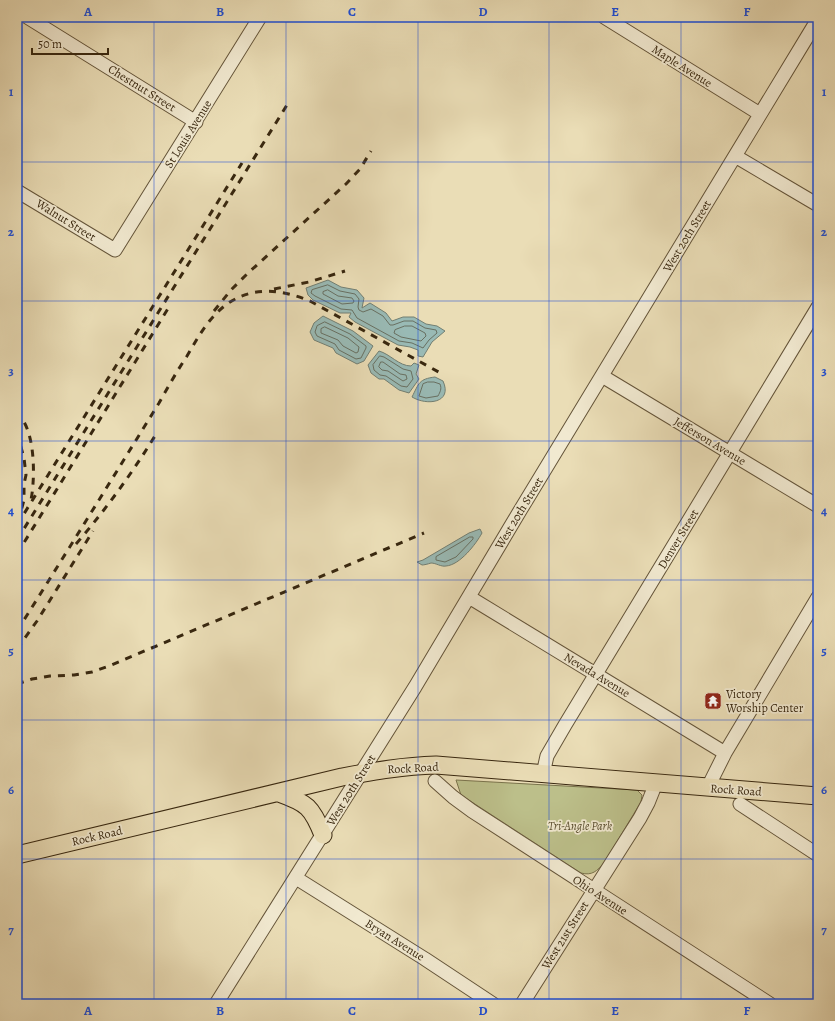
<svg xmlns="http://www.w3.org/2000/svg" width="835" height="1021" font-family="Alegreya,serif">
<rect width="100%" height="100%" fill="#eaddb6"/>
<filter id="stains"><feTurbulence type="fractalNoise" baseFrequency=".005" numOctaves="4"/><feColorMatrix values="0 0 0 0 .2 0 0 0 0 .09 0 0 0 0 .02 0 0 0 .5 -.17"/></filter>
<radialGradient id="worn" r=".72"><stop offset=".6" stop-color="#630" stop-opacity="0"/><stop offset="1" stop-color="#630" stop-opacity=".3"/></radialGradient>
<!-- green -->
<path fill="#bcbf8a" stroke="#7a734c" d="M456,780L637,790L642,795L641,802L604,863C597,871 592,876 581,873L461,795Z"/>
<!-- water -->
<path fill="#99bab5" stroke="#727f73" d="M328,280L341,287L357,290L364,298L362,308L370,303L386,313L392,321L403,317H414L426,324L437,326L445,331L432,342L423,357L418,356V350L410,347L398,345L355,322L349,317L351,313H340L313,300L308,295L306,288Z
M323,316L353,331L373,346L364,361L357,364L336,353L333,348L314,340L310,332L314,323Z
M379,351C390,354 399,366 411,366L414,363L419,365L416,374L419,379L409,393L399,390L384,379H379L371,373L368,365Z
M435,377L443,381C453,403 427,406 412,397C419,383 419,379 435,377Z
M480,529L482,533C476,544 460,565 446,566C441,567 436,563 431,563C428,564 424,565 422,565L417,562L423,560L469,533Z"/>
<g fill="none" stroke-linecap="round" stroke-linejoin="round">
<!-- shore -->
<path stroke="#687062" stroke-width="1" d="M328,285L340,291L355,294L359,299L358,307L359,310L363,312L371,309L383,316L390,325H393L404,321H413L425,328L436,330L437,333L429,340L423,348L412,343L399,341L357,318L352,310L341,309L315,296L311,293L312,290Z
M328,290L338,296L352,298L354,301L353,303L342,304L323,294V292Z
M325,322L350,334L366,346V348L361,358L356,359L339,350L335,344L317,336L315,332L317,326Z
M405,326H412L425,333L426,336L421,341L401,337L394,333L395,330Z
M325,327L348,338L359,347L358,352L356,353L343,346L338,340L321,333V329Z
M380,356L384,357L403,369L411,371L413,379L407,387L401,386L386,376L380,375L374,370L373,365Z
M381,362H383L400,374L406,375L407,379L403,381L388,371L382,370L379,367Z
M428,382H434L440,384C442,389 440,392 438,396L426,398L419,396L423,384Z
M470,537H473V539L456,557L445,562L436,560V557Z"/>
<defs>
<path id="minor" d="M27,17L196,122
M604,17L760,114
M735,156L818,205
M17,191L115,250L260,17
M602,376L818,506
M469,597L725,753
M543,774L547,756L565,725L818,307
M435,781L453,797L472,811L770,1004
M708,787L725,753L818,597
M740,804L818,855
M296,878L425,959L493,1004
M216,1004L415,687L521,509L818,19
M522,1004L640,818L648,803L656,783"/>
<path id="major" d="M279,793C307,803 312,807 323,835
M17,855L342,777C375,771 403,766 436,765L818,796"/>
</defs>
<!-- minor casing -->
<use href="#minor" stroke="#645439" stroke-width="15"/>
<!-- major casing -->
<use href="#major" stroke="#38270f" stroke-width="19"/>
<!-- minor -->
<use href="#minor" stroke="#f1e9d0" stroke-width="13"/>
<!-- major -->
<use href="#major" stroke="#eaddb6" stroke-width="17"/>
<!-- rail -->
<path stroke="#38270f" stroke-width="3" stroke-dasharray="7 7" stroke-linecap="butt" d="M274,289L309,282L345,271
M214,311L231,290L247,274L346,184L360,169L371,151
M17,411C19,415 22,418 24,422C35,441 35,479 31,500
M17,433L24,458L26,475L24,484V500L20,515
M17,525L242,163
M17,540L287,105
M76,544C107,508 133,472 158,431
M17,554L169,307
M17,631C65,555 112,479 159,403C168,387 177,371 187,356C199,336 209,316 230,302C255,286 284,290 310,301L444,375
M17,649L37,621L93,531
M17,684L32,679L50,676L74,675L92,672L109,666L424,533"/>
</g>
<!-- grid -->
<path fill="none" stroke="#1d4ed8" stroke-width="1" stroke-opacity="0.55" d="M154,17V1004M286,17V1004M418,17V1004M549,17V1004M681,17V1004M17,162H818M17,301H818M17,441H818M17,580H818M17,720H818M17,859H818"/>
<!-- icons -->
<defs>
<symbol id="temple-square" viewBox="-11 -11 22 22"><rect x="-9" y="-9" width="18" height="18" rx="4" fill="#8f2418" stroke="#f1e9d0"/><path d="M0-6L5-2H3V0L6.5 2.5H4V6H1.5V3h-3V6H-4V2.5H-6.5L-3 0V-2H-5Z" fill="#fff"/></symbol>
</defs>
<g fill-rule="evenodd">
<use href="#temple-square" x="703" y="691" width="20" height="20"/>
</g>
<g text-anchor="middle" stroke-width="3.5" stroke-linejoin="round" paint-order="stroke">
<!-- street labels -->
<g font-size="12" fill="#38270f" stroke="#f1e9d0">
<text transform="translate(682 66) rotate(32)" y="4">Maple Avenue</text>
<text transform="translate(142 88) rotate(32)" y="4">Chestnut Street</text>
<text transform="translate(188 134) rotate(-58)" y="4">St Louis Avenue</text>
<text transform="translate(66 220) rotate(32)" y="4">Walnut Street</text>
<text transform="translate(687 236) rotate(-59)" y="4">West 20th Street</text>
<text transform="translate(710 441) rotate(31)" y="4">Jefferson Avenue</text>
<text transform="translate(519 513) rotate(-59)" y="4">West 20th Street</text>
<text transform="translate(678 539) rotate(-59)" y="4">Denver Street</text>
<text transform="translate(597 675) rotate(31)" y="4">Nevada Avenue</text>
<text transform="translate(413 768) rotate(-3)" y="4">Rock Road</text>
<text transform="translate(351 790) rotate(-58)" y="4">West 20th Street</text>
<text transform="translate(736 790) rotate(4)" y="4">Rock Road</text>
<text transform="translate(97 836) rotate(-13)" y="4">Rock Road</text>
<text transform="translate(600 895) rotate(33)" y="4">Ohio Avenue</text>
<text transform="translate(565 935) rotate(-58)" y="4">West 21st Street</text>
<text transform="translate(395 940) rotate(32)" y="4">Bryan Avenue</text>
</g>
<!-- poi labels -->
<g font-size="12" fill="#38270f" stroke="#f1e9d0" text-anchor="start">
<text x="726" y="698">Victory<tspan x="726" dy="14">Worship Center</tspan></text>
</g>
<!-- park labels -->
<g font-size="12" font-style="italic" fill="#594d2e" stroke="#f1e9d0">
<text x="580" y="830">Tri-Angle Park</text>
</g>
</g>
<!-- margin -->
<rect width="835" height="1021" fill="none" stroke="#eaddb6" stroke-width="44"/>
<!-- scale -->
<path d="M32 48v6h76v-6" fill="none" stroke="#38270f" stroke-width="2"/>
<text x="38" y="48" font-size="12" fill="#38270f" stroke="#f1e9d0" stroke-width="3" paint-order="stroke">50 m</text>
<rect x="22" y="22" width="791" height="977" fill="none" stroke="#1d4ed8" stroke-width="1.5"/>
<g font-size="13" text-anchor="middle" font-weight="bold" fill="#1d4ed8">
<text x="88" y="16">A</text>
<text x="220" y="16">B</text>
<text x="352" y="16">C</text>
<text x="483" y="16">D</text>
<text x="615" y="16">E</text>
<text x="747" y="16">F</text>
<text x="11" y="96">1</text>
<text x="824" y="96">1</text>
<text x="11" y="236">2</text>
<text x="824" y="236">2</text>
<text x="11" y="375">3</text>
<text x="824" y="375">3</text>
<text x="11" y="515">4</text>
<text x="824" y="515">4</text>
<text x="11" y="655">5</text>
<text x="824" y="655">5</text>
<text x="11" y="794">6</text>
<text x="824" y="794">6</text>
<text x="11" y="934">7</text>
<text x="824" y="934">7</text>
<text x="88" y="1015">A</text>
<text x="220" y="1015">B</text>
<text x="352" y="1015">C</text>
<text x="483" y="1015">D</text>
<text x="615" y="1015">E</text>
<text x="747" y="1015">F</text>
</g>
<rect width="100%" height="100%" filter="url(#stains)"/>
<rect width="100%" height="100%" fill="url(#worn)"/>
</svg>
